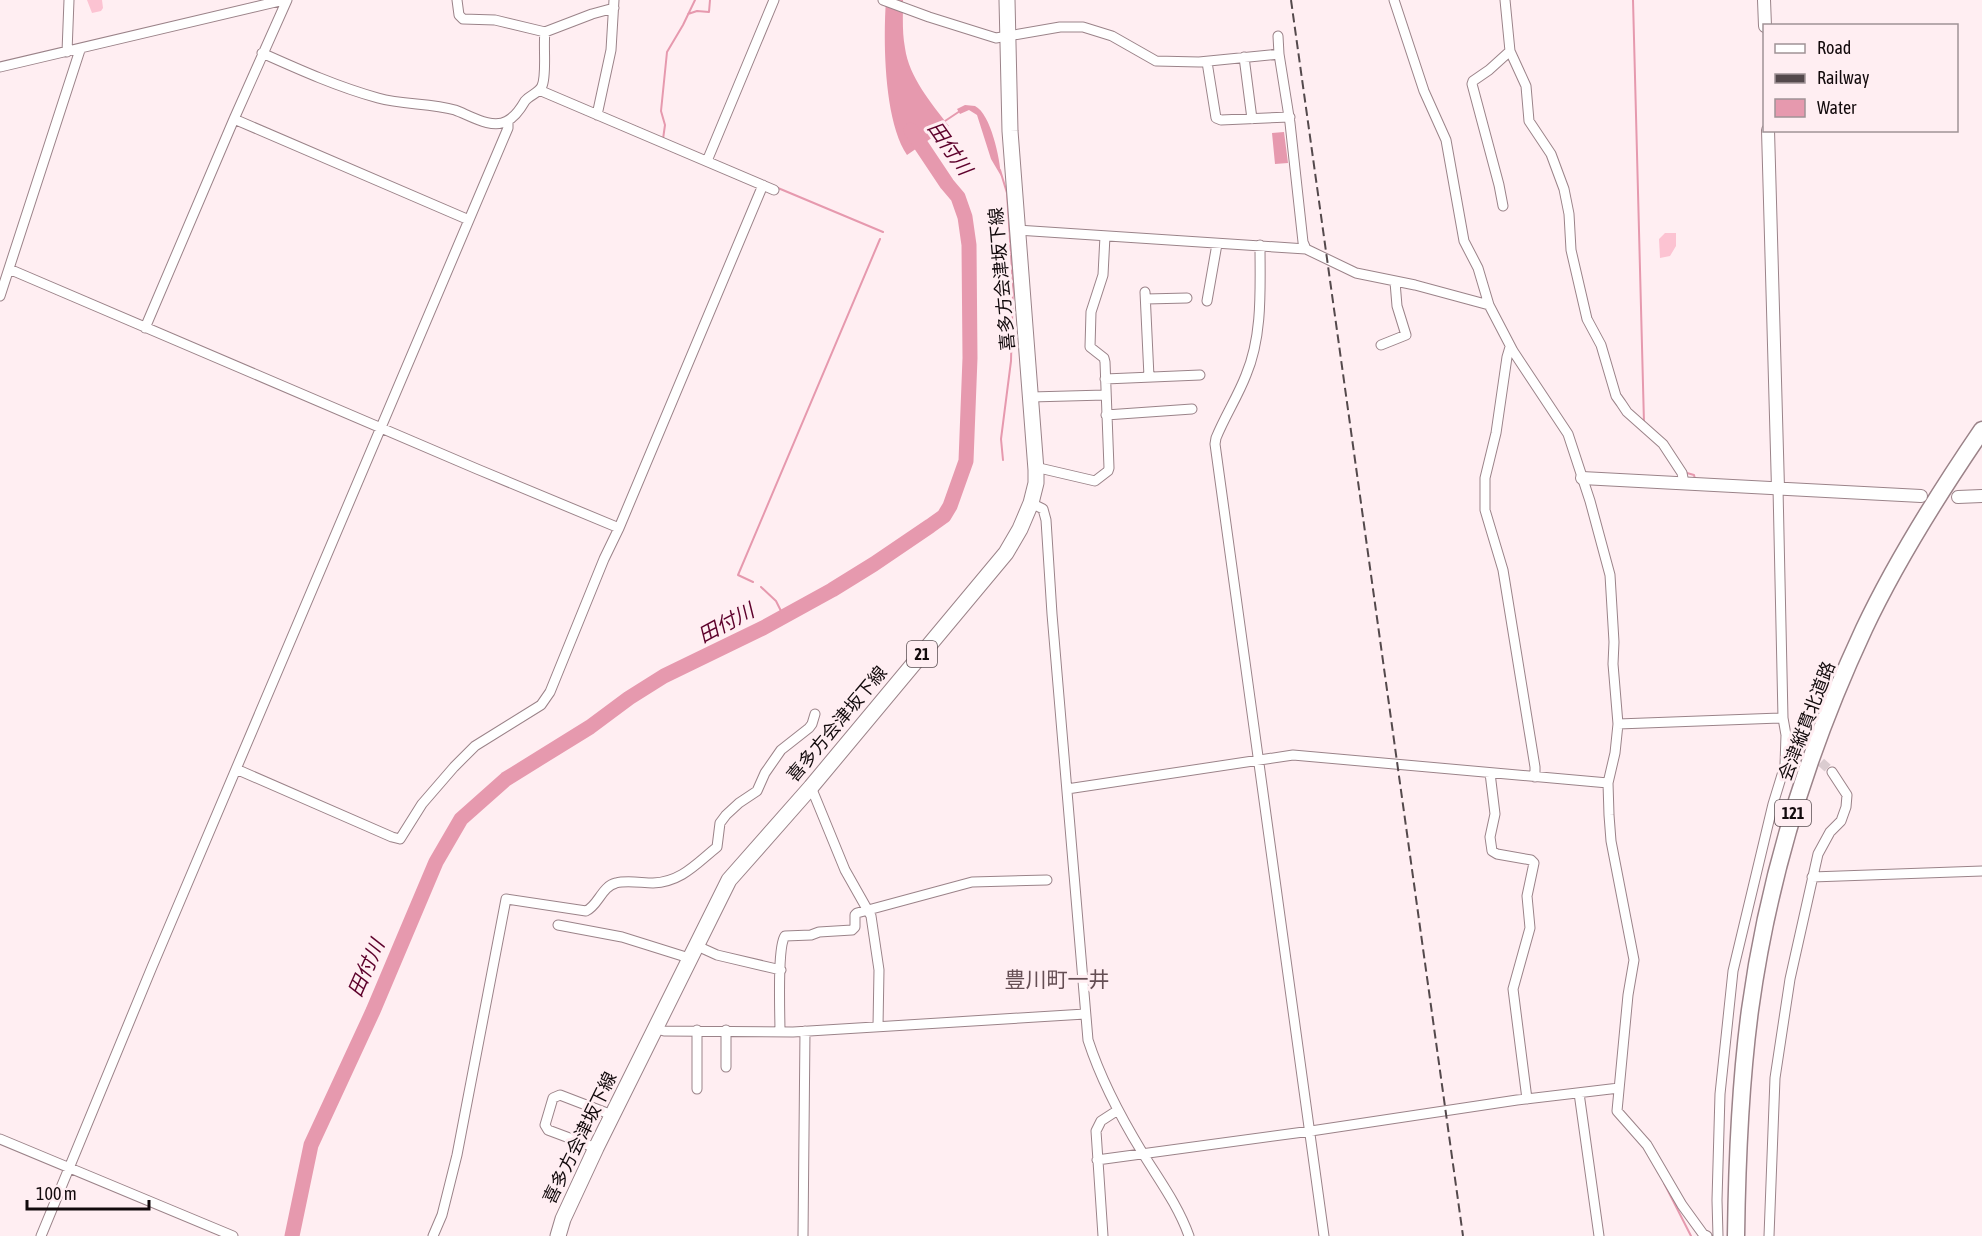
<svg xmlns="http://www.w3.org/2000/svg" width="1982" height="1236" font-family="'Asap Condensed','Noto Sans JP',sans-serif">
<rect width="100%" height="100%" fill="#ffeef2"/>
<!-- green -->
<path fill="#fcc3d2" d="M87,0H102L103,8L101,11L92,13Z
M1665,233H1676V246L1670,256L1660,258L1659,239Z"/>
<!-- water -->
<path fill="#e699ae" d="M886,0H903C903,16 902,32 905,48C909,77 931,103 949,126L907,155C884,121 883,41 886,0Z
M965,105L975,106C991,114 1000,159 1001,176L991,159L977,115L969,110L960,114L957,109Z
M1284,132L1288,163L1275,164L1272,133Z"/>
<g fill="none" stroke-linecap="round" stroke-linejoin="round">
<!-- stream -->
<path stroke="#e699ae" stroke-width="2" d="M1633,0L1644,423
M688,14L697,11L709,12L710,0
M945,121L960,111
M663,139L665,125L661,111L667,52L683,25L695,0
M1000,170L1007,193L1013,286L1011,361L1001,439L1003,460
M778,188L883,232
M1685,470L1687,473L1694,475L1695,479
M753,582L738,575L880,239
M761,587L776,601L784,617
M1664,1183L1691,1236"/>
<!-- river -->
<path stroke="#e699ae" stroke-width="15" d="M292,1236L311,1145L373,1011L436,862L461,819L506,779L590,727L629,698L664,676L763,628L832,590L874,564L930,526L944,516L950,506L966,461L970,358L969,245L965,217L958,197L947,184L911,130"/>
<!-- minor-tunnel -->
<path stroke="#dbccd0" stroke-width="9" stroke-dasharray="9 4.5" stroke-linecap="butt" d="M1811,753L1832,772"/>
<defs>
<path id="minor" d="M457,0L459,15L463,19L495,20L545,32L592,14L614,8
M883,0L929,17L996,38L1060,27H1083L1112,36L1156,61L1199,62L1279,54
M1394,0L1424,91L1446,140L1464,241L1478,268L1489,305L1513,351L1568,434L1590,501L1610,575L1614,642L1613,664L1618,724L1615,753L1608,783L1609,815L1611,841L1634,960L1628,995L1617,1111L1647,1145L1682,1205L1703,1234L1707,1236
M1505,0L1510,51L1526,86L1529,121L1551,154L1564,189L1569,214L1571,250L1587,319L1601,345L1616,396L1621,403L1627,412L1663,444L1682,473L1684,483
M1278,36L1279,54L1290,123L1303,242L1306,249
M67,52L69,0
M262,53C300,70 338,87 378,98C403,105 430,103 455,110C469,115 492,130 507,121C515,117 521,108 525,101C530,95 539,93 542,86C547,75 543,46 545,32
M1244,57L1252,119
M1207,62L1216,118L1221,120L1290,117
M0,67L284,0
M539,90L774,190
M597,115L611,50L614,0
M234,119L469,220
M707,161L774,0
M1503,206L1499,185L1472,84L1473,81L1489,70L1510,51
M1017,230L1306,249L1356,273L1415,285L1489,305
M1260,245C1260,287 1263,335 1246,375C1238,396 1225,416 1216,438L1215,444L1324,1236
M9,269L477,469L619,528
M1145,292L1149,377
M0,296L80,50
M1146,299L1187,298
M1207,301L1217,244
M145,328L234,119L287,0
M1381,345L1406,335L1397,306L1395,282
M1510,347L1507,357L1496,433L1485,478V510L1503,570L1535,767V777
M1105,379L1200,375
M1031,397L1105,395
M1106,415L1192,409
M1035,467L1095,481L1108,471L1109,468L1105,362L1104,358L1090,347L1091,312L1103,275L1105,236
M1778,488L1783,718L1786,735L1802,746
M1031,503L1043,509L1046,520L1052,614L1088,1040C1101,1080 1120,1116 1142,1152C1159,1180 1178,1205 1189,1236
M1618,724L1783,718
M236,769L392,837L400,839L422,804L454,767L475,746L541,705L550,692L604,559L619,528L763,185
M1490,773L1495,814L1490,837L1492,851L1497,854L1531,860L1534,863L1527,896L1530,928L1513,989L1527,1099
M811,787L845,870L871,916L879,970L878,1026
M1067,789L1293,755L1608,783
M1812,877L1982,871
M558,925L622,937L689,958
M695,945L717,955L781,970
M656,1029L664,1031L793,1032L1085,1014
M697,1030V1089
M726,1030V1067
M780,1032C780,1014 777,947 785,936L811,935L819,932L852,930L855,927V915L857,913L972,882L1047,880
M1579,1093L1599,1236
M0,1139L233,1236
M596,1148L548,1130L545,1125L553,1098L560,1095L612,1115
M1097,1160L1311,1131L1517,1100L1619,1088
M41,1236L152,967L508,128V121
M433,1236L442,1215L457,1155L506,899L586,911C598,906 602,886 616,883C627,880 642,883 653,883C681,882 696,864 717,847L720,823L726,815L739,803L757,791L765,773L781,750L809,728L812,724L815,714
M803,1236L805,1031
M1103,1236L1096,1131L1101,1121L1118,1110
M1718,1236L1717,1200L1720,1094L1733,971L1773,804L1785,765L1786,735
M1769,1236L1775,1078L1790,979L1818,854L1830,832L1841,821L1846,807L1847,795L1832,772"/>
<path id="tertiary" d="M1764,0L1765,26
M1768,130L1778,488
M1582,478L1921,496
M1958,497L1982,496"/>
<path id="primary" d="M558,1236L563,1219L596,1148L729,880L811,787L1006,553L1020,529L1031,503L1036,483V470L1010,131L1007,0"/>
<path id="motorway" d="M1736,1236C1737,1160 1740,1085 1750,1010C1768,878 1808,749 1864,629C1897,559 1939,493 1982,430"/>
</defs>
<!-- minor casing -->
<use href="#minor" stroke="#9b8389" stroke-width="11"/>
<!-- tertiary casing -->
<use href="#tertiary" stroke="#9b8389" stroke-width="14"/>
<!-- primary casing -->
<use href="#primary" stroke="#9b8389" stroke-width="17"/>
<!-- motorway casing -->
<use href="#motorway" stroke="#9b8389" stroke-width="19"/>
<!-- minor -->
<use href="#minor" stroke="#fff" stroke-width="9"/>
<!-- tertiary -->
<use href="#tertiary" stroke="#fff" stroke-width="12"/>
<!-- primary -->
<use href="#primary" stroke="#fff" stroke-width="15"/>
<!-- motorway -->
<use href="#motorway" stroke="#fff" stroke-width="16"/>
<!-- rail -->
<path stroke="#54494c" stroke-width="2" stroke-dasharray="9 4.5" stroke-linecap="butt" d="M1291,0L1463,1236"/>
</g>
<g text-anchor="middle" stroke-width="6" stroke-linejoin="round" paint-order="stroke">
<!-- shield labels -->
<g fill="#ffeef2" stroke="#594e51" stroke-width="1.5">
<rect x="907" y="641" width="30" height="26" rx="4.5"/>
<rect x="1775" y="800" width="36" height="26" rx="4.5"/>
</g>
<g font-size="16" font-weight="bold" fill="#120a0c">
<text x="922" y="660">21</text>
<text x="1793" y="819">121</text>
</g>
<!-- street labels -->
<g font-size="18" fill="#120a0c" stroke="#ffeef2">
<text transform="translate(1002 279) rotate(-95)" y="6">喜多方会津坂下線</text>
<text transform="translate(1807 721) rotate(-69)" y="6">会津縦貫北道路</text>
<text transform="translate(837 724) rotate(-50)" y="6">喜多方会津坂下線</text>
<text transform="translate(580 1138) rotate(-64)" y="6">喜多方会津坂下線</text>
</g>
<!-- water labels -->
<g font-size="20" font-style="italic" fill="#5d002b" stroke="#ffeef2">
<text transform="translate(950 148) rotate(55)" y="7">田付川</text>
<text transform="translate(726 623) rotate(-28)" y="7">田付川</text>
<text transform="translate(366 968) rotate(-66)" y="7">田付川</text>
</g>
<!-- quarter labels -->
<g font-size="21" fill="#654e54" stroke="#ffeef2">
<text x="1057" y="987">豊川町一井</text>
</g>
</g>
<!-- legend -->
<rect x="1763" y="24" width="195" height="108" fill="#ffeef2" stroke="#a09396" stroke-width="1.5"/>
<rect x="1775" y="44" width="30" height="9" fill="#ffffff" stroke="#a09396" stroke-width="1.5"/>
<text x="1817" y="54" font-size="18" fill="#120a0c">Road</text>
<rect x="1775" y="74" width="30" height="9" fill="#54494c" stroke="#a09396" stroke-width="1.5"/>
<text x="1817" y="84" font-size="18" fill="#120a0c">Railway</text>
<rect x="1775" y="99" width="30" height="18" fill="#e699ae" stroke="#a09396" stroke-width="1.5"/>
<text x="1817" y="114" font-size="18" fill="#120a0c">Water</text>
<!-- scale -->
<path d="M27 1200v9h122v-9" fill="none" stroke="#120a0c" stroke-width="3"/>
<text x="36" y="1200" font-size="18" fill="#120a0c" stroke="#ffeef2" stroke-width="4.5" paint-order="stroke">100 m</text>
</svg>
